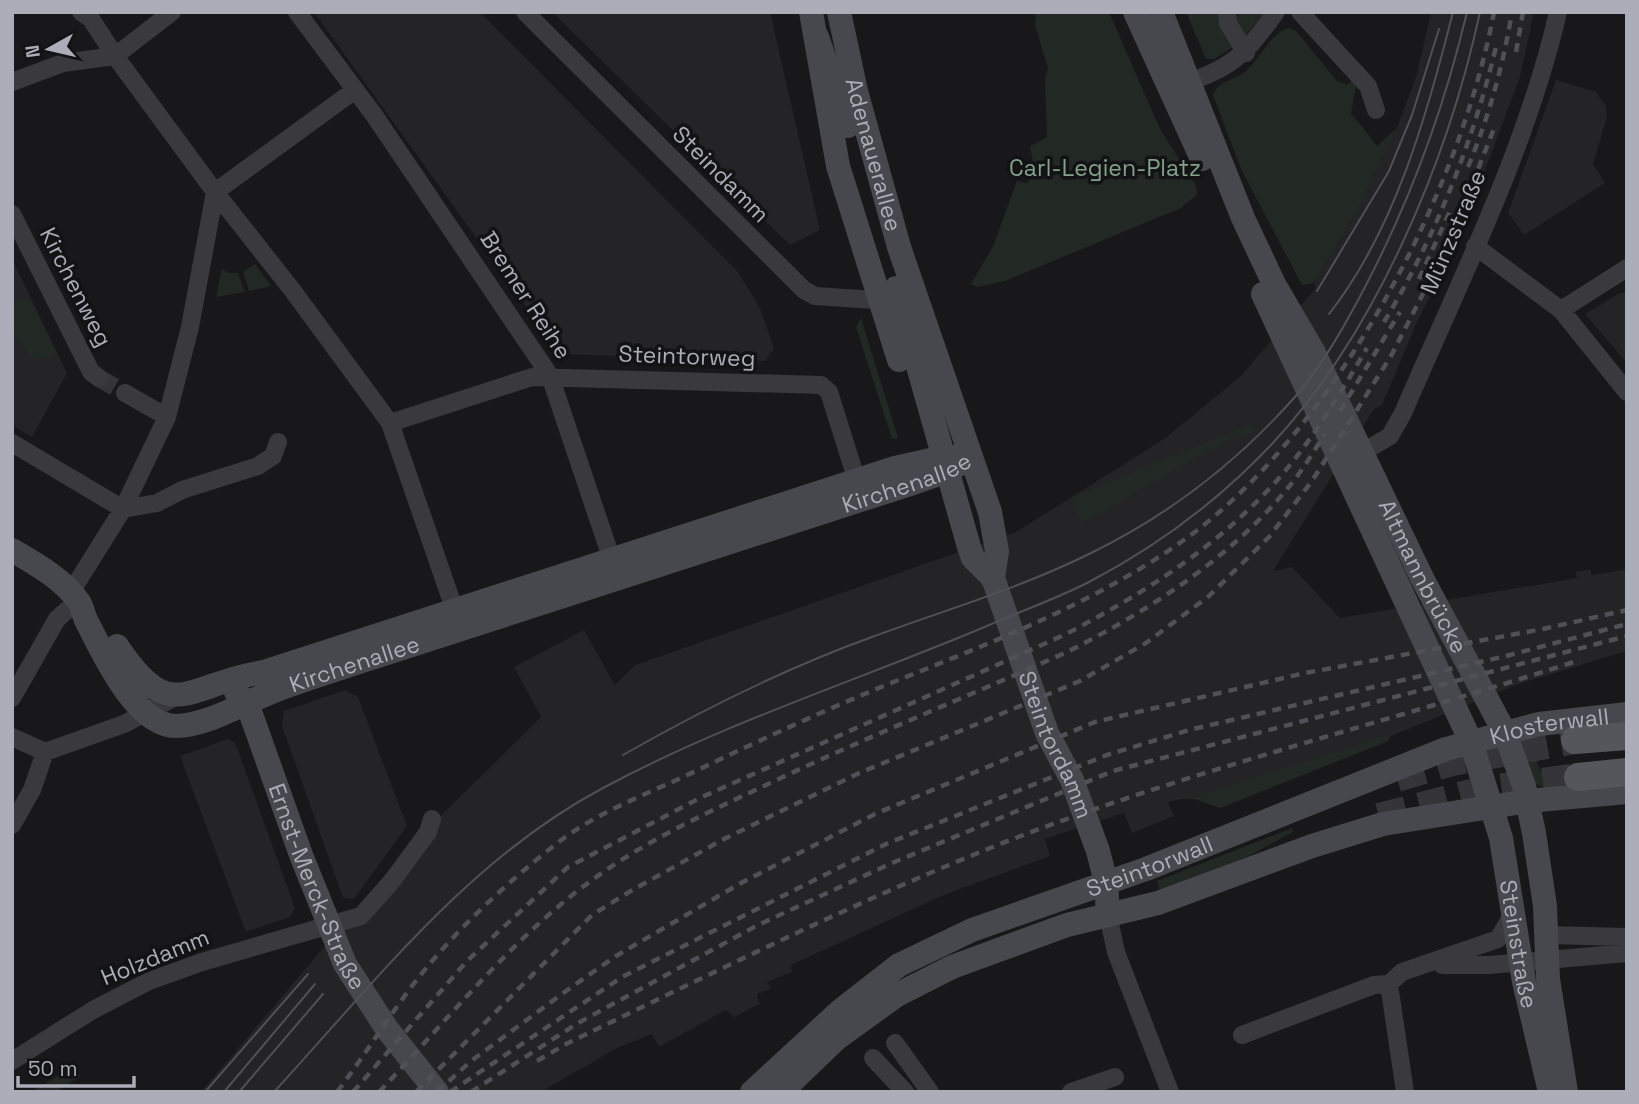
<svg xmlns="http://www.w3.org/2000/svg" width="1639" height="1104" font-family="'Space Grotesk',sans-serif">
<rect width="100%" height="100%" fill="#181719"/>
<!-- built -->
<path fill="#242326" d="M314,12H480L738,272L760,308L774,348L765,361L560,354Z
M552,12H770L820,230L790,245Z
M1431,12H1534L1520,77L1461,234L1417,322L1382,405L1374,409L1273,571L1292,567L1340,618L1577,578L1576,572L1590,569L1592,575L1627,569V651L1516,685L1391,736L1388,741L1220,808L1196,799H1183L1168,802L1174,816L1132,833L1124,813L1045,839L1050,856L944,895L791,965L792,972L767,982L771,989L757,994L759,1004L746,1011L734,1017L726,1010L659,1047L652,1034L617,1048L541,1092H201L408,848L541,717L514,667L584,630L615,685L635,665L1016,532L1164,439L1241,376L1316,288L1314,283L1358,210L1397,128L1417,74Z
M1556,80L1596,92L1606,106L1607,117L1593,164L1605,183L1524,235L1508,213Z
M12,259L67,373L32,437L12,425Z
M1620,293H1627V363L1585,314Z
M345,690L358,697L407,826L354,899L343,898L282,726L284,711Z
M228,739L235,743L239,753L295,908L290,917L246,932L180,756Z"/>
<!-- green -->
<path fill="#222924" d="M1036,12H1109L1160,129L1196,186L1197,195L1181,208L1005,281L978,287L971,284L993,246L1017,181L1028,183L1033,162L1030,146L1047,137L1045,79L1048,68L1035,25Z
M1186,12H1220L1235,46L1214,59H1206Z
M1238,12H1265L1245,36L1236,20Z
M1289,28L1296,31L1337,81L1347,85L1353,79L1356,86L1351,113L1377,146L1397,128L1358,210L1314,283L1302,285L1241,169L1213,95C1218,80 1237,80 1247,70C1261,58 1271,32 1289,28Z
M255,264L271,286L249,291L243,272Z
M222,269L229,273H238L245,292L216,297Z
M30,298L56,353L47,359L31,358C18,339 6,324 16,302Z
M861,318L898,438L892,439L856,327Z
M1251,424L1254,432L1224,442L1081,524L1072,497Z
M1390,734L1388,741L1220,808L1191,798Z
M1528,741L1549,790L1535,784L1520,748Z
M1292,828L1293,832L1245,858L1160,891L1157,881Z
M71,1068L81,1076L56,1092H31Z"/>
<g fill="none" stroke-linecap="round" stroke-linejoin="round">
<!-- street-tunnel -->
<path stroke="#353539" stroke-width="18" stroke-dasharray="18 9" stroke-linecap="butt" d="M99,378L125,393"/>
<!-- primary-tunnel -->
<path stroke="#353539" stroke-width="28" stroke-dasharray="28 14" stroke-linecap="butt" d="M1397,778L1452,762L1575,740
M1379,817L1483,790L1578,777"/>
<!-- street -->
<path stroke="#39393e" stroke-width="18" d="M81,12L91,19L115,56L172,12
M297,12L374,115L550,376L612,560
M525,12L804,290L815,296L890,301
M1227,12L1228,23L1246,53
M1300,12L1368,86L1376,110
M12,82L63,63L115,56L215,192L190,327L167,417L123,509L71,592
M1189,82C1236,66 1247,51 1276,12
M355,90L215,192L293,291L390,423L455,611
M12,214L91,372L99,378
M1475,246L1561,310L1627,392
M1561,310L1627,268
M125,393L167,417
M390,423L532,377L821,385L829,392L857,481
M12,443L123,509L157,503L182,490L258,466L273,456L278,442
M1363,452L1390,436L1403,413C1458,285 1527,148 1558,12
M12,698L57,619L67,610
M12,737L45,752
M45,752L124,724L179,695
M12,825L32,790L45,752
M1108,915L1116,952L1170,1092
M1546,935L1627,937
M1442,965H1489L1627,953
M1389,984L1405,1092
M1242,1035L1374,985L1389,984L1402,972L1498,939L1514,912
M895,1043L930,1092
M873,1058L905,1092
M12,1061L93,1010L149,981L202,962L361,916L392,881L428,832L432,819
M1071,1092L1115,1077"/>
<!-- secondary -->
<g stroke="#47474e" stroke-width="24">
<path d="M811,12L838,166L899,360"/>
<path id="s1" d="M839,12L856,91L899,247L990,512L997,551L993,578L1047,733L1072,780L1098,851L1106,882L1108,915"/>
<path d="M1135,12L1202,159"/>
<path id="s2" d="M1161,12L1243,218L1274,284L1313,351L1423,580L1505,733L1524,786L1534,833L1545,906L1548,979L1566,1092"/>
<path d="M817,37L848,126"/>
<path d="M896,288L969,547L973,558L993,578"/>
<path id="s3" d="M1263,294L1471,742L1501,838L1524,982L1550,1092"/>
<path id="s4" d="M12,550C36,564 63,579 79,602C83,608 83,615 87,622C103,653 136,727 177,726C212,724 244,702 277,690C300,681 324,674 347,666L910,484L948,471L971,457"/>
<path d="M117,646C172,729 187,683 264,672L895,468L944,457H963"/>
<path id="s5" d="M236,692L247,703L301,855L345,964L387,1029L437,1092"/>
<path id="s6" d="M752,1092L840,1011L899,965L972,930L1146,869L1446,749L1539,724L1627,714"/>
<path d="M781,1092L836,1039L897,995L952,967L1067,925L1158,903L1312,846L1383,824L1528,801L1627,792"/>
</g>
<!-- primary -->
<path stroke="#55555c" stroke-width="28" d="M1575,740L1627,736
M1578,777L1627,772"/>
<!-- tram -->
<path stroke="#505057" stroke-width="2" d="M1317,291L1389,171L1412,115L1439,29
M1329,314C1395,230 1427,115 1453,12
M623,755C702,710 786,668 872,637C945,610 1021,588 1091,553C1169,515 1236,463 1294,398C1323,365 1345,325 1365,287C1411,199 1444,109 1467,12
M205,1092L308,974
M224,1092L315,984
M239,1092L323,994
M274,1092C375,982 469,859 603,788C726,722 859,680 987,626C1021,611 1056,599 1089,582C1156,547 1219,500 1271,445C1376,333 1448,160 1480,12"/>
<!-- rail -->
<path stroke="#505057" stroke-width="4.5" stroke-dasharray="9 7" stroke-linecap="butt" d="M1516,52L1523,12
M1468,167C1489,116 1503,66 1512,12
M1419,279L1451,209
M1384,322C1435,238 1473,142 1496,47
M1340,411L1400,312
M537,1061L566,1044C715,972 864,897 1018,837C1201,767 1393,721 1580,660
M337,1092C362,1059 384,1024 409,990C449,936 504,885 556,844C593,815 639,797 681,778C754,743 826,709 901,679C998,640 1098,601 1184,540C1335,432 1460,193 1494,12
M353,1092L467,961L568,867L702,797L1064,635C1139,596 1210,552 1269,489C1308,448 1338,397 1367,348
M379,1092C445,1023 507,944 584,886C639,844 702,815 764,786C864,738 967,697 1069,651C1152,609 1237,554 1295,479C1306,465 1315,449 1325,434
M416,1092L592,915L629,892L722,840L857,774L1080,681L1146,643L1209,596L1269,537L1312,481L1391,356L1449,243L1495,126
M437,1092L471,1061L566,991L616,956L741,883L875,814L1095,722L1305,673L1543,629L1627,610
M450,1092L622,977L886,844L995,800L1107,755L1189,730L1506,656L1627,624
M471,1092L578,1023L758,925L892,863L1113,771L1627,636"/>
</g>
<g text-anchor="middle" stroke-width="7" stroke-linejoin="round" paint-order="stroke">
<!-- street labels -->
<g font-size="23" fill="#abadb8" stroke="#131214">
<text dy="8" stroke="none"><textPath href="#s1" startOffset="147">Adenauerallee</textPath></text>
<text transform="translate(721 174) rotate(45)" y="8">Steindamm</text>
<text transform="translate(1453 232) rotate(-67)" y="8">Münzstraße</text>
<text transform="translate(76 287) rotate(63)" y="8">Kirchenweg</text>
<text transform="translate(526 295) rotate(57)" y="8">Bremer Reihe</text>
<text transform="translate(687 356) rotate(2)" y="8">Steintorweg</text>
<text dy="8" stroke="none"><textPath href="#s4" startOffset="1020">Kirchenallee</textPath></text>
<text dy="8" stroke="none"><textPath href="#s2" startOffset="623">Altmannbrücke</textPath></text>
<text dy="8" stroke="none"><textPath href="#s4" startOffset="439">Kirchenallee</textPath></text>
<text dy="8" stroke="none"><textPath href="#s6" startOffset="889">Klosterwall</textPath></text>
<text dy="8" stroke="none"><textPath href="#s1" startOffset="768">Steintordamm</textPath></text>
<text dy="8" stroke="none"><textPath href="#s6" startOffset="464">Steintorwall</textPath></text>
<text dy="8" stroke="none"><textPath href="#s5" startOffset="212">Ernst-Merck-Straße</textPath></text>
<text dy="8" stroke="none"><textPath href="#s3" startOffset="702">Steinstraße</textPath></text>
<text transform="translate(155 957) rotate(-22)" y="8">Holzdamm</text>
</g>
<!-- park labels -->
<g font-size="23" fill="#84a18b" stroke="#131214">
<text x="1105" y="176">Carl-Legien-Platz</text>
</g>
</g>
<!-- border -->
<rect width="1639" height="1104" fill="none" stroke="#abadb8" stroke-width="28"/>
<!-- north arrow -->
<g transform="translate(49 49) rotate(262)" stroke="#131214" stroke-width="5" paint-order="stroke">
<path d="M0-5L12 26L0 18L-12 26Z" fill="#abadb8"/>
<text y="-10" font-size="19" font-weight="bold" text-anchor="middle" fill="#abadb8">N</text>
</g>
<!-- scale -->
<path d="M18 1076v10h116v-10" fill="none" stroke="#abadb8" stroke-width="3.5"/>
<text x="28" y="1076" font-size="21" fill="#abadb8" stroke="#131214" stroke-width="5" paint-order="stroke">50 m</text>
</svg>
